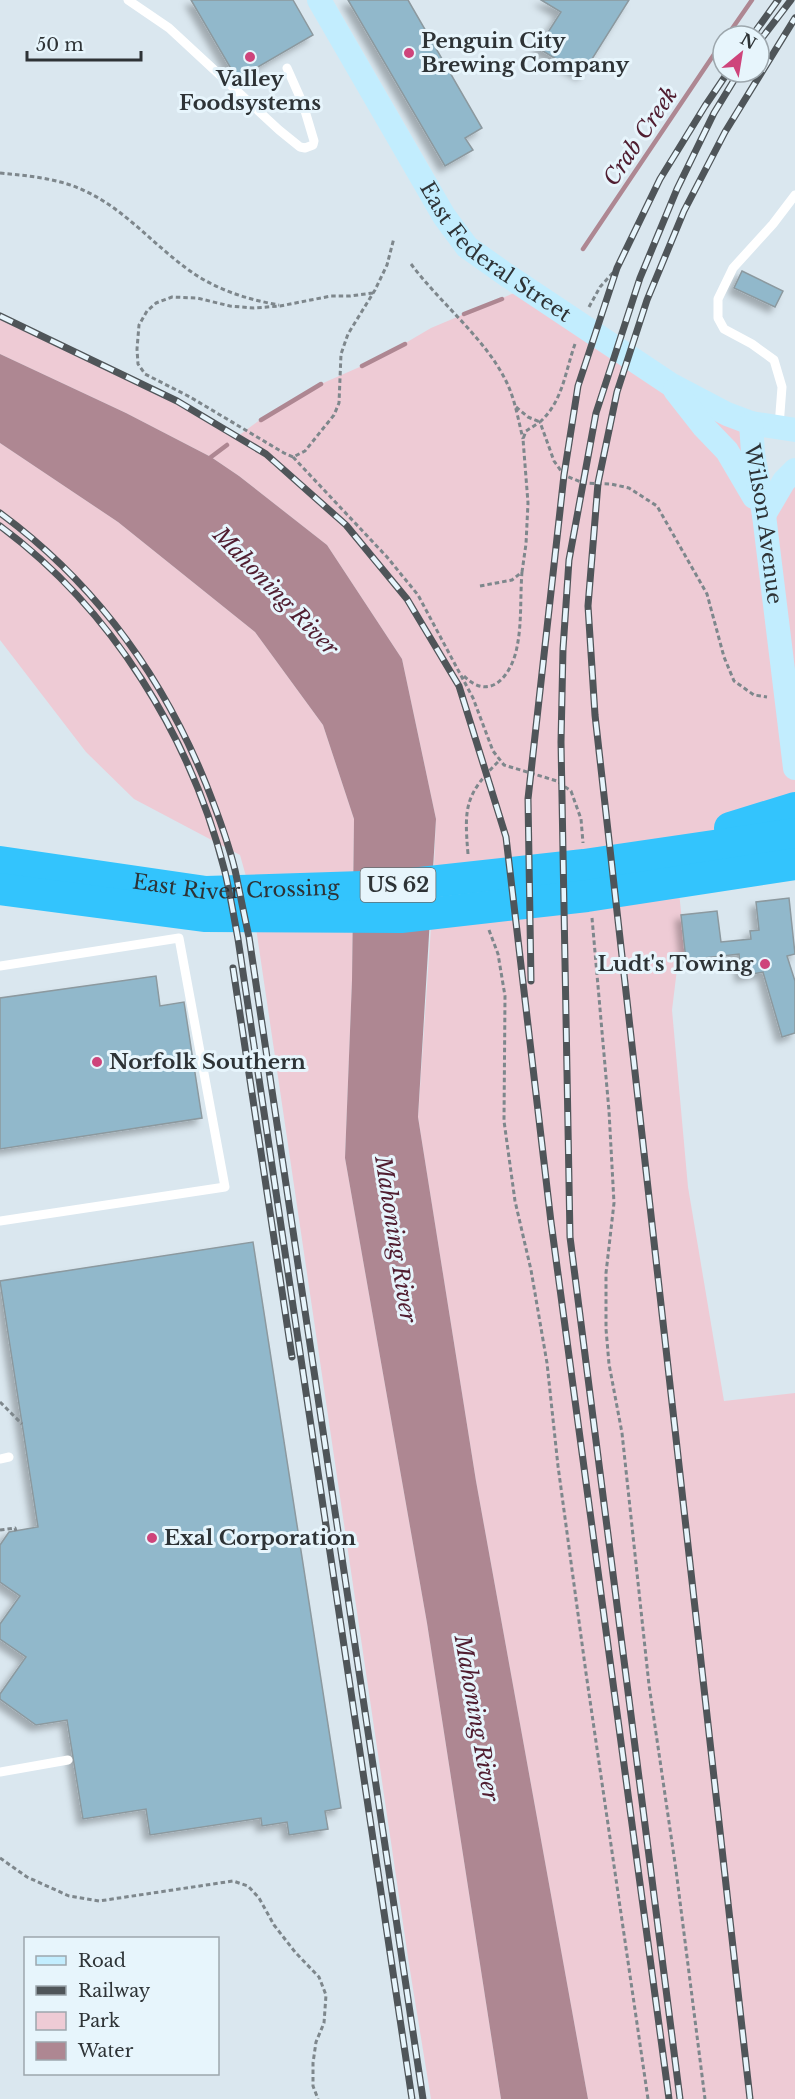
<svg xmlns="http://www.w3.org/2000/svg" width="795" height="2099" font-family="'Libre Baskerville',serif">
<defs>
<filter id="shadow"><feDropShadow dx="-5.5" dy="5.5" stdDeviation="3" flood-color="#0004"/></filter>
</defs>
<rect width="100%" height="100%" fill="#dae7ef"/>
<!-- green -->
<path fill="#eecbd5" d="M526,288L751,423L764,514L795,470V877L678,882L686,960L678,961L672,1010L688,1187L724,1401L795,1393V2099H588L476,1481L418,1117L432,913L436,819L402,659L327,545L239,476L211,457L126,413L0,354V317L177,401L238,436L265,416L321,384L380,358L431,328Z
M0,443L118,522L255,632L323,725L354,819L352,980L345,1158L427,1623L501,2099H431L409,1964L251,894L240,855L134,799L86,752L0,640Z"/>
<!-- water -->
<path fill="#ae8792" d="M0,354L126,413L211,457L239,476L327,545L402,659L436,819L418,1117L476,1481L588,2099H501L427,1623L345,1158L352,980L354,819L323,725L255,632L118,522L0,443Z"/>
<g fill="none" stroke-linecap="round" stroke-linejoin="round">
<!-- stream -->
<path stroke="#ae8792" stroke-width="4.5" d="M727,36L752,0
M583,249L723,41
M464,314L502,299
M362,366L405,344
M261,420L321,384
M211,457L227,445"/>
</g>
<!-- building -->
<path fill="#91b8cb" stroke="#8c999f" stroke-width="1.5" filter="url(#shadow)" d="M191,0H293L313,35L237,79Z
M348,0H408L482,128L465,138L473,150L445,166Z
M541,0H629L582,75L538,48L561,12Z
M742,271L783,291L775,307L734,288Z
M789,898L795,954L787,956L795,981V1033L782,1037L763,972L741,976L739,954L686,960L681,915L717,911L721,942L751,939L750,931L759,930L756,902Z
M156,976L160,1006L184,1002L202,1118L0,1149V998Z
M253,1242L341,1808L325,1811L328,1829L289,1835L287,1822L262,1826L261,1818L150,1835L146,1809L83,1819L67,1720L36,1725L0,1699V1694L26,1657L0,1639V1624L20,1596L0,1582V1545L9,1532L38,1527L0,1281Z"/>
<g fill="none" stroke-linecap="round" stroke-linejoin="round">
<!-- path -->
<path stroke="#7e878c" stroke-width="3" stroke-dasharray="4.5 3" stroke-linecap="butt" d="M0,173C29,176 58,178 85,191C124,209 152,243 186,268C214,289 245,299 279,305
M411,264C440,303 485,338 506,381C515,399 518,419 523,439
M373,293L350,296H331L280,306L254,308L230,306L197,298L172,297L156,303L147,311L139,325L137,349L138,364L145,374L190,397L284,453L293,457L305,451L334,415L339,403L341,354L348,334L375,290L387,265L394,238
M589,307L600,287L617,268
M575,344C565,372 563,401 540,422L554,461L564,475L583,483L611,484L629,488L657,506L707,594L724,657L734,681L754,695L767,697
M516,407L528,417L540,422
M293,457L387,557L418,595L473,698L493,751L504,765L557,781L571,791L581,819L583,843
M480,586L512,580L522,572L526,544L528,503L523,439L526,431L540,422
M464,676C491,703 512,674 517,647C522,623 520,596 522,572
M468,854C464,807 465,794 500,760
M592,918L609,1111L614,1203L606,1273V1329L609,1364L622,1433L649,1685L676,1870L705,2099
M489,930L498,954L505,996L504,1121L515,1201L531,1270L547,1363L558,1466L586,1673L648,2099
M0,1402L22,1424
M0,1530L15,1528L16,1531
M0,1858L27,1877L69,1896L99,1901L233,1881L248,1886L259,1898L274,1925L295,1952L319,1977L326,1995L324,2023L316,2042L313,2063V2086L318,2099"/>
<!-- lane -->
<path stroke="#fff" stroke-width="9" d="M128,0L169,28L279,130L300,147L305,148L313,145L314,141L303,104L287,68
M779,426L782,387L774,360L752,344L724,329L718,318V299L733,268L773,224L795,195
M0,966L179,938L225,1187L0,1221
M0,1459L9,1457
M0,1772L68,1760"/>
<!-- secondary -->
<g stroke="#c2edfe" stroke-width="24">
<path id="s1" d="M319,0L444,216L467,247L505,274L670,384L727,414L751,423L795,430"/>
<path d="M675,390L704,427L727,451L754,497"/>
<path id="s2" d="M751,423L753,453L764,515L795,768"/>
<path d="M764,515L784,481L795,470"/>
</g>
<!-- highway -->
<g stroke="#33c4fd" stroke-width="32">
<path d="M730,828L795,808"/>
<path id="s3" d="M0,862L206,892L393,886L584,865L795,834"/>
<path d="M0,889L204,916L401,917L587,896L795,864"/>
</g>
<defs>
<path id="rail" d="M752,36L778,0
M759,42L791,0
M0,316L177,401L266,454L346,525L407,599L459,686L506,837L551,1222L669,2099
M0,513C95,583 162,675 206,784C217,812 228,841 235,870C240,893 244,915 249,937L423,2099
M0,526C112,609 191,737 225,872C230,894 234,917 238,939L412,2099
M233,968L292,1357
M531,981L528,799L564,475L578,386L617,268L660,179L705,106L728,72
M680,2099L570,1237L561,742L563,649L569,560L596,413L640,278L677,189L714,113L739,72
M750,2099L595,715L588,606L598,483L617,392L647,300L684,211L725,132L795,18"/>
</defs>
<!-- rail casing -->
<use href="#rail" stroke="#4f5559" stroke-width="7"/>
<!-- rail -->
<use href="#rail" stroke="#e7f5fc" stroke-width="4.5" stroke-dasharray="14" stroke-linecap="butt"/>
</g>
<!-- markers -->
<g fill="#ce447b" stroke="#e7f5fc" stroke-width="2">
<circle cx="409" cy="53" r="6"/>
<circle cx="250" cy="57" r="6"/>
<circle cx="765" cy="964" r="6"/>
<circle cx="97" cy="1062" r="6"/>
<circle cx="152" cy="1538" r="6"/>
</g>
<g text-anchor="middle" stroke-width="6" stroke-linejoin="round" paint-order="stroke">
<!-- shield labels -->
<rect fill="#e7f5fc" stroke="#666d71" stroke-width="1.5" x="360.5" y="868" width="75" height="34" rx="4.5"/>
<g font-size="20" font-weight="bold" fill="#2e3336">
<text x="398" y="892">US 62</text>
</g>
<!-- poi labels -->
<g font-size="21" font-weight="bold" fill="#2e3336" stroke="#e7f5fc" text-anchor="start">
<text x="421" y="48">Penguin City<tspan x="421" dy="24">Brewing Company</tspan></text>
<text x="250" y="86" text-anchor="middle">Valley<tspan x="250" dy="24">Foodsystems</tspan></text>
<text x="753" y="971" text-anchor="end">Ludt's Towing</text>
<text x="109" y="1069">Norfolk Southern</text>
<text x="164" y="1545">Exal Corporation</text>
</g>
<!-- street labels -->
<g font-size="21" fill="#2e3336" stroke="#e7f5fc">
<text dy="7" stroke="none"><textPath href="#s1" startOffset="312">East Federal Street</textPath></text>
<text dy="7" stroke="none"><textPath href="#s2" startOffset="102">Wilson Avenue</textPath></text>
<text dy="7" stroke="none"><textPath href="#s3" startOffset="238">East River Crossing</textPath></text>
</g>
<!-- water labels -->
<g font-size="22" font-style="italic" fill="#501d30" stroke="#e7f5fc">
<text transform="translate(640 136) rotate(-56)" y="8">Crab Creek</text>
<text transform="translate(276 591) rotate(46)" y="8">Mahoning River</text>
<text transform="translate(396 1239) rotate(81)" y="8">Mahoning River</text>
<text transform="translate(477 1718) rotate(80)" y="8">Mahoning River</text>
</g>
</g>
<!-- legend -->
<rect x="24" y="1937" width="195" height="138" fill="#e7f5fc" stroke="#9da7ad" stroke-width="1.5"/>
<rect x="36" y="1956" width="30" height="9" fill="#c2edfe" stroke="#9da7ad" stroke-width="1.5"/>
<text x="78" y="1967" font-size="18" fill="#2e3336">Road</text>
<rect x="36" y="1986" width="30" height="9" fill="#4f5559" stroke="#9da7ad" stroke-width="1.5"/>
<text x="78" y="1997" font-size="18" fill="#2e3336">Railway</text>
<rect x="36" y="2012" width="30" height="18" fill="#eecbd5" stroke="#9da7ad" stroke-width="1.5"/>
<text x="78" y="2027" font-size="18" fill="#2e3336">Park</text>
<rect x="36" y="2042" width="30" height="18" fill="#ae8792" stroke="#9da7ad" stroke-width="1.5"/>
<text x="78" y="2057" font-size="18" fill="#2e3336">Water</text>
<!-- north arrow -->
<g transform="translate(741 54) rotate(30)"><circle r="28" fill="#e7f5fc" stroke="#9da7ad" stroke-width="1.5"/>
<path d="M0-4.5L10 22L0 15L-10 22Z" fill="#ce447b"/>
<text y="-9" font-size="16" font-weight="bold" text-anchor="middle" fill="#2e3336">N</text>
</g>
<!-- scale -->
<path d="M27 51v9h114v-9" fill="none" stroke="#2e3336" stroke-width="3"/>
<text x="36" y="51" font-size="18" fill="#2e3336" stroke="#e7f5fc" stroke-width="4.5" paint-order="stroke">50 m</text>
</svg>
